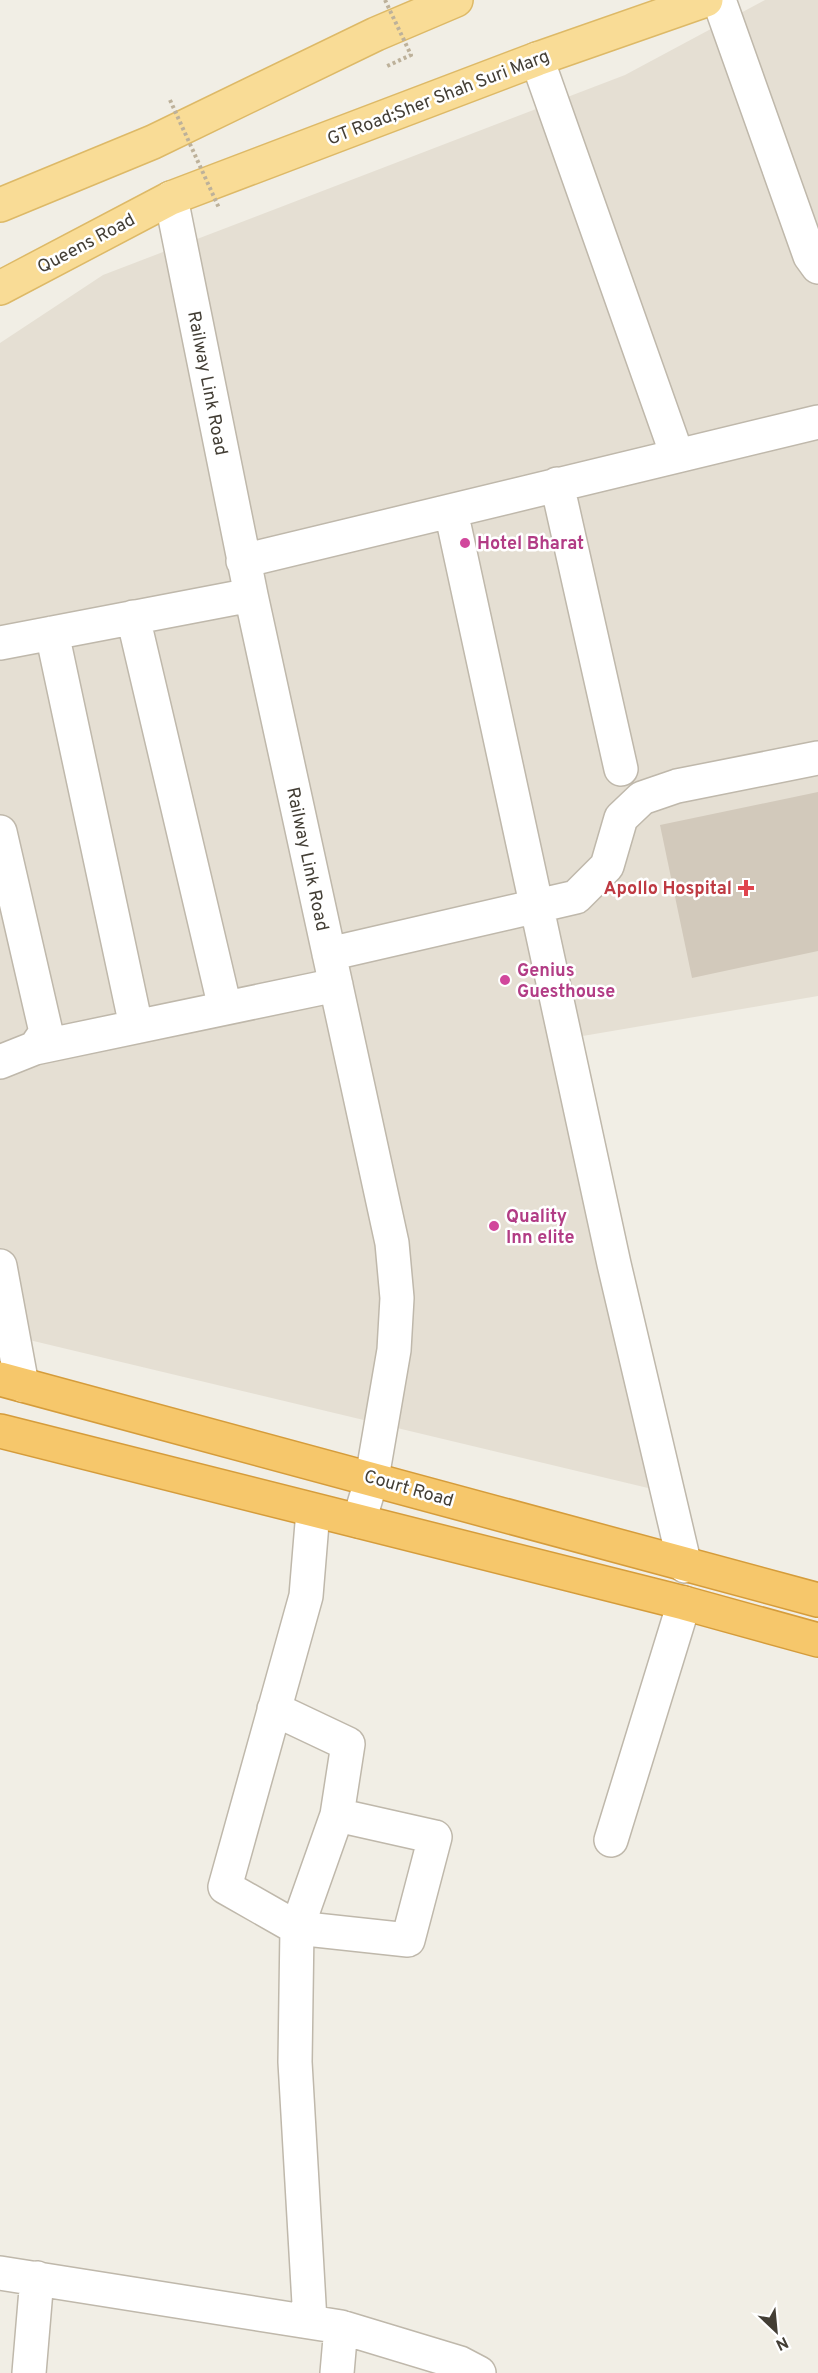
<svg xmlns="http://www.w3.org/2000/svg" width="818" height="2373" font-family="Overpass,sans-serif">
<rect width="100%" height="100%" fill="#f1eee5"/>
<!-- residential -->
<path fill="#e5dfd3" d="M765,0H818V996L565,1039L648,1488L0,1333V343L103,275L625,75Z"/>
<!-- building -->
<path fill="#d2c9bb" d="M818,792V951L692,978L660,825Z"/>
<g fill="none" stroke-linecap="round" stroke-linejoin="round">
<defs>
<path id="minor" d="M719,0L810,256L818,267
M537,59L677,455
M171,198L251,595L392,1243L397,1298L394,1350L372,1478L359,1521
M557,484L621,769
M451,511L614,1264L685,1566
M243,561L818,422
M133,617L225,1008
M52,633L136,1026
M0,643L251,595
M0,832L46,1032L35,1048L0,1062
M329,954L576,897L607,866L621,818L642,798L677,786L818,758
M35,1048L336,985
M0,1266L22,1385
M313,1511L306,1596L225,1887L297,1928L408,1940L435,1837L337,1815
M274,1709L348,1744L337,1815L297,1928L295,2062L310,2321
M611,1840L684,1603
M0,2273L341,2327L337,2373
M341,2327L460,2363L479,2373
M29,2373L37,2278"/>
<path id="major" d="M0,205L153,142L376,34L456,0
M0,288L171,198L537,59L706,0"/>
<path id="highway" d="M0,1379L818,1600
M0,1431L684,1603L818,1640"/>
</defs>
<!-- minor casing -->
<use href="#minor" stroke="#bfb8ab" stroke-width="36"/>
<!-- major casing -->
<use href="#major" stroke="#ddb967" stroke-width="36"/>
<!-- highway casing -->
<use href="#highway" stroke="#d59c3b" stroke-width="36"/>
<!-- minor -->
<use href="#minor" stroke="#fff" stroke-width="33"/>
<!-- major -->
<use href="#major" stroke="#f9dc96" stroke-width="33"/>
<!-- highway -->
<use href="#highway" stroke="#f6c76b" stroke-width="33"/>
<!-- path-bridge -->
<path stroke="#bdb19a" stroke-width="4" stroke-dasharray="3 3" stroke-linecap="butt" d="M385,0L411,55L385,67
M170,100L219,208"/>
</g>
<!-- markers -->
<g fill="#d1479c" stroke="#fff" stroke-width="2">
<circle cx="465" cy="543" r="6"/>
<circle cx="505" cy="980" r="6"/>
<circle cx="494" cy="1226" r="6"/>
</g>
<path fill="#e0444e" stroke="#fff" stroke-width="2" d="M743 879h6v6h6v6h-6v6h-6v-6h-6v-6h6z"/>
<g text-anchor="middle" stroke-width="5" stroke-linejoin="round" paint-order="stroke">
<!-- street labels -->
<g font-size="18" fill="#433e35" stroke="#fff">
<text transform="translate(438 97) rotate(-21)" y="6">GT Road;Sher Shah Suri Marg</text>
<text transform="translate(86 243) rotate(-28)" y="6">Queens Road</text>
<text transform="translate(208 383) rotate(79)" y="6">Railway Link Road</text>
<text transform="translate(308 859) rotate(78)" y="6">Railway Link Road</text>
<text transform="translate(409 1488) rotate(16)" y="6">Court Road</text>
</g>
<!-- hotel labels -->
<g font-size="18" font-weight="bold" fill="#b23c85" stroke="#fff" text-anchor="start">
<text x="477" y="549">Hotel Bharat</text>
<text x="517" y="976">Genius<tspan x="517" dy="21">Guesthouse</tspan></text>
<text x="506" y="1222">Quality<tspan x="506" dy="21">Inn elite</tspan></text>
</g>
<!-- health labels -->
<g font-size="18" font-weight="bold" fill="#be3a42" stroke="#fff" text-anchor="end">
<text x="732" y="894">Apollo Hospital</text>
</g>
</g>
<!-- north arrow -->
<g transform="translate(776 2331) rotate(154)" stroke="#ffffff" stroke-width="4.5" paint-order="stroke">
<path d="M0-4.5L10 22L0 15L-10 22Z" fill="#433e35"/>
<text y="-9" font-size="16" font-weight="bold" text-anchor="middle" fill="#433e35">N</text>
</g>
</svg>
